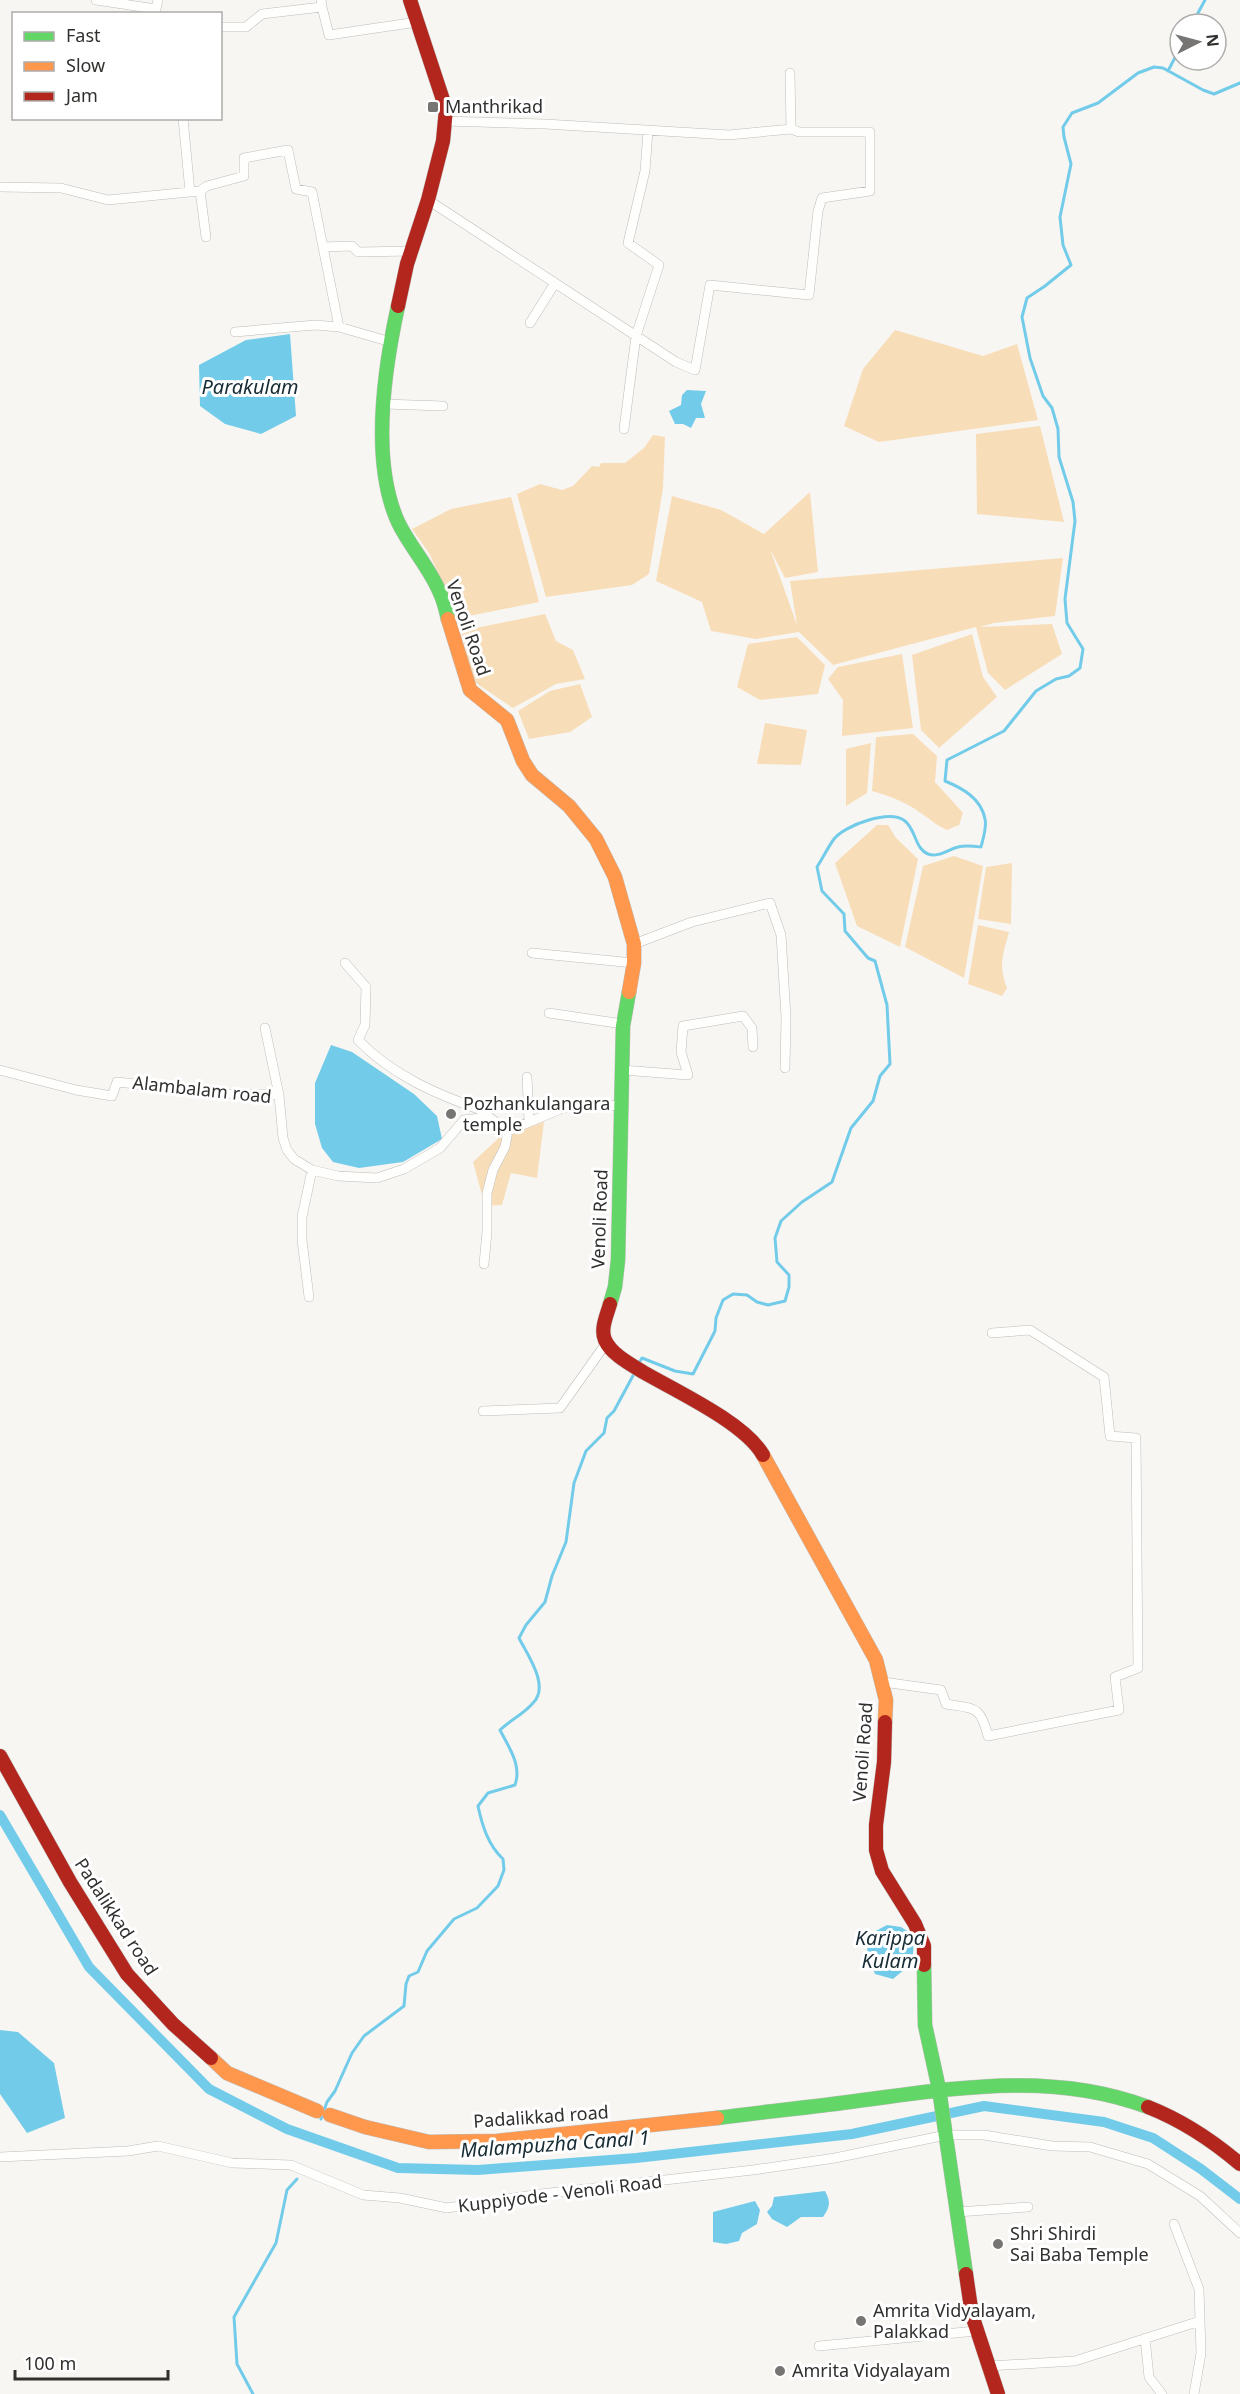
<svg xmlns="http://www.w3.org/2000/svg" width="1240" height="2394" font-family="'Noto Sans',sans-serif">
<rect width="100%" height="100%" fill="#f8f6f3"/>
<!-- green -->
<path fill="#f8ddb9" d="M895,330L983,356L1017,344L1038,420L879,442L844,426L863,369Z
M1040,426L1064,522L977,514L976,434Z
M653,435L665,437L663,488L649,574L632,585L546,597L517,494L540,484L562,490L573,486L592,466L599,467L601,463H625L644,448Z
M810,492L818,572L785,578L770,549L797,625L790,581L1063,558L1055,616L994,623L980,627L1052,624L1062,654L1005,690L988,673L976,627L833,665L799,632L756,639L711,631L702,602L656,581L672,496L721,510L764,534Z
M511,497L539,602L459,618L429,553L412,529L451,509Z
M545,614L556,641L573,650L585,679L556,684L513,708L473,681L461,631Z
M972,634L983,677L997,697L939,748L921,730L912,655Z
M797,637L825,665L818,694L760,700L737,687L748,644Z
M902,654L913,728L842,736L843,700L828,679L838,667Z
M580,684L592,717L570,732L529,739L518,711L550,691Z
M765,723L807,730L801,765L757,764Z
M913,734L937,756L935,782L963,813L959,825L947,830C935,825 932,820 922,814C908,803 890,796 872,791L876,737Z
M871,743L867,793L846,806V749Z
M877,825H888L896,838L918,859L900,947L857,926L835,863Z
M954,856L983,866L964,978L905,947L923,866Z
M1012,863L1011,924L978,919L986,867Z
M978,925L1009,932C1003,955 998,965 1007,988L1002,996L968,984Z
M544,1122L537,1178L511,1173L502,1205L485,1206L473,1162L502,1135Z"/>
<!-- water -->
<path fill="#72cce9" d="M290,334L296,416L261,434L225,424L200,406L199,365L246,340Z
M687,390L706,391L701,404L705,418H696L691,428L683,424H675L669,411L681,405L682,395Z
M331,1045L352,1052L414,1094L437,1116L442,1139L403,1162L359,1168L333,1162L322,1148L315,1124V1083Z
M887,1925L901,1927L912,1934C916,1959 912,1964 893,1979L875,1974L867,1955L868,1935Z
M0,2030L18,2032L54,2063L65,2118L27,2133L0,2094Z
M825,2191C831,2202 830,2207 823,2217H801L787,2227L772,2219L767,2212L772,2206L774,2197Z
M755,2201L760,2210L757,2224L742,2233L739,2241L726,2244L713,2242V2212Z"/>
<g fill="none" stroke-linecap="round" stroke-linejoin="round">
<!-- stream -->
<path stroke="#72cce9" stroke-width="3" d="M1192,24L1205,0
M1168,71L1180,48
M639,1363L642,1358L675,1371L693,1374L715,1331L716,1318L723,1300L733,1294L747,1295L757,1302L768,1305L785,1301L789,1287V1275L777,1262L775,1238L781,1221L802,1202L832,1182L851,1128L873,1101L880,1076L890,1064L887,1005L875,961L868,958L845,931L844,914L822,891L817,867C823,858 828,847 834,839C845,825 890,809 905,821C916,830 915,849 928,854C938,858 949,849 958,847C966,845 973,846 981,847C983,839 987,827 985,819C981,798 962,788 945,781L947,760L1004,731L1036,691L1056,679L1069,676L1080,668L1083,649L1067,623L1065,599L1075,521L1073,502L1059,457L1058,429L1052,408L1043,396L1030,358L1022,317L1027,298L1045,286L1071,265L1063,245L1060,217L1071,164L1064,137L1063,127L1072,113L1098,103L1138,73L1154,67L1163,68L1203,90L1214,94L1240,83
M321,2119L327,2102L335,2091L352,2053L364,2036L404,2006L406,1984L409,1976L418,1972L427,1951L454,1919L477,1908L498,1886L504,1870L503,1859C488,1845 482,1825 478,1806L488,1793L515,1785C522,1765 509,1748 500,1730C510,1720 524,1714 533,1703C550,1686 528,1656 519,1638L526,1625L545,1602L552,1576L566,1542L574,1483L586,1451L604,1433L607,1418L614,1411L635,1372
M253,2394L237,2364L234,2317L276,2243L287,2190L297,2179"/>
<!-- canal -->
<path stroke="#72cce9" stroke-width="10" d="M0,1815L89,1967L209,2089L287,2129L398,2168L478,2170L636,2158L852,2134L984,2106L1104,2122L1153,2138L1201,2169L1240,2199"/>
<defs>
<path id="street" d="M96,0L156,9L158,0
M322,7L329,35L417,22
M220,27H246L262,14L322,7L321,0
M790,73L791,129
M183,118L190,192
M0,187L61,188L108,200L200,191L207,186L244,176V158L288,150L296,189L312,192L339,327
M200,191L206,237
M428,200L676,362L695,370L710,285L809,295L818,211L822,198L870,191V132H799L791,129L729,135L545,124L445,121
M323,247L352,246L358,252L412,251
M530,323L555,283
M235,332L315,325L339,327L391,342
M384,404L443,406
M624,429L636,336L659,265L628,243L645,171L648,131
M634,944L692,922L770,903L781,935L786,1017L785,1068
M532,953L634,963
M345,963L366,987L365,1025L358,1040C393,1076 438,1095 484,1111L489,1117L508,1131L563,1108L585,1104L622,1106
M549,1013L623,1024
M265,1028L279,1095L283,1138L287,1150L294,1159L312,1170L338,1176L377,1178L404,1169L440,1148L464,1120L489,1117
M0,1070L76,1090L112,1096L117,1082L228,1094L279,1095
M622,1070L688,1075L681,1052L683,1026L743,1016L752,1028L753,1047
M527,1077L529,1121
M484,1264L487,1232V1193L493,1170L505,1147L508,1131
M309,1297L302,1240V1217L312,1170
M483,1411L560,1408L607,1342
M883,1682L941,1690L946,1704C975,1709 980,1705 988,1736L1119,1710L1115,1677L1138,1668L1136,1438L1110,1436L1104,1377L1030,1330L992,1333
M0,2157L128,2151L158,2146L232,2163L291,2165L363,2195L400,2198L447,2208L541,2194L753,2170L835,2158L946,2135H984L1052,2146L1090,2147L1148,2164L1200,2196L1240,2233
M957,2212L1028,2207
M1174,2224L1199,2289L1201,2353L1194,2394
M1145,2338L1149,2377L1162,2394
M819,2346L976,2331
M988,2366L1075,2361L1200,2321"/>
<path id="fast" d="M398,306C384,370 371,462 398,522C410,547 430,568 440,593C444,601 446,611 448,619
M610,1304L615,1287L618,1260L623,1026L629,992
M924,1965L925,2025L939,2089L966,2274
M717,2118C761,2112 805,2108 849,2102C950,2089 1050,2070 1148,2107"/>
<path id="slow" d="M448,619L470,690L507,720L523,761L532,775L569,806L596,839L615,877L634,944V963L629,992
M763,1455L876,1660L886,1700L885,1722
M211,2058L227,2073L317,2111
M330,2115L365,2127L429,2142L497,2141L717,2118"/>
<path id="jam" d="M398,306L407,264L428,200L443,141L446,109L410,0
M610,1304C607,1315 600,1329 605,1340C611,1354 630,1364 643,1372C676,1391 745,1423 763,1455
M885,1722L884,1762L876,1825V1850L882,1871L915,1924L924,1946V1965
M0,1756L70,1882L127,1974L173,2024L211,2058
M1148,2107C1181,2120 1213,2141 1240,2164
M966,2274L972,2315L998,2394"/>
</defs>
<!-- street casing -->
<use href="#street" stroke="#bebdba" stroke-width="10"/>
<!-- fast casing -->
<use href="#fast" stroke="#bebdba" stroke-width="15"/>
<!-- slow casing -->
<use href="#slow" stroke="#bebdba" stroke-width="15"/>
<!-- jam casing -->
<use href="#jam" stroke="#bebdba" stroke-width="15"/>
<!-- street -->
<use href="#street" stroke="#fefefd" stroke-width="9"/>
<!-- fast -->
<use href="#fast" stroke="#63d668" stroke-width="14"/>
<!-- slow -->
<use href="#slow" stroke="#ff974d" stroke-width="14"/>
<!-- jam -->
<use href="#jam" stroke="#b3261e" stroke-width="14"/>
</g>
<!-- markers -->
<g fill="#777573" stroke="#fff" stroke-width="2">
<rect x="427" y="101" width="12" height="12" rx="3"/>
<circle cx="451" cy="1114" r="6"/>
<circle cx="998" cy="2244" r="6"/>
<circle cx="861" cy="2321" r="6"/>
<circle cx="780" cy="2371" r="6"/>
</g>
<g text-anchor="middle" stroke-width="6" stroke-linejoin="round" paint-order="stroke">
<!-- poi labels -->
<g font-size="18" fill="#31302e" stroke="#fff" text-anchor="start">
<text x="445" y="113">Manthrikad</text>
<text x="463" y="1110">Pozhankulangara<tspan x="463" dy="21">temple</tspan></text>
<text x="1010" y="2240">Shri Shirdi<tspan x="1010" dy="21">Sai Baba Temple</tspan></text>
<text x="873" y="2317">Amrita Vidyalayam,<tspan x="873" dy="21">Palakkad</tspan></text>
<text x="792" y="2377">Amrita Vidyalayam</text>
</g>
<!-- street labels -->
<g font-size="18" fill="#31302e" stroke="#fff">
<text transform="translate(468 628) rotate(71)" y="6">Venoli Road</text>
<text transform="translate(202 1090) rotate(6)" y="6">Alambalam road</text>
<text transform="translate(600 1219) rotate(-88)" y="6">Venoli Road</text>
<text transform="translate(863 1752) rotate(-86)" y="6">Venoli Road</text>
<text transform="translate(116 1917) rotate(57)" y="6">Padalikkad road</text>
<text transform="translate(541 2117) rotate(-4)" y="6">Padalikkad road</text>
<text transform="translate(560 2194) rotate(-7)" y="6">Kuppiyode - Venoli Road</text>
</g>
<!-- water labels -->
<g font-size="20" font-style="italic" fill="#172c34" stroke="#fff">
<text x="250" y="394">Parakulam</text>
<text x="890" y="1945">Karippa<tspan x="890" dy="23">Kulam</tspan></text>
<text transform="translate(555 2144) rotate(-4)" y="7">Malampuzha Canal 1</text>
</g>
</g>
<!-- legend -->
<rect x="12" y="12" width="210" height="108" fill="#ffffff" stroke="#adacab" stroke-width="1.5"/>
<rect x="24" y="32" width="30" height="9" fill="#63d668" stroke="#adacab" stroke-width="1.5"/>
<text x="66" y="42" font-size="18" fill="#31302e">Fast</text>
<rect x="24" y="62" width="30" height="9" fill="#ff974d" stroke="#adacab" stroke-width="1.5"/>
<text x="66" y="72" font-size="18" fill="#31302e">Slow</text>
<rect x="24" y="92" width="30" height="9" fill="#b3261e" stroke="#adacab" stroke-width="1.5"/>
<text x="66" y="102" font-size="18" fill="#31302e">Jam</text>
<!-- north arrow -->
<g transform="translate(1198 42) rotate(84)"><circle r="28" fill="#ffffff" stroke="#adacab" stroke-width="1.5"/>
<path d="M0-4.5L10 22L0 15L-10 22Z" fill="#777573"/>
<text y="-9" font-size="16" font-weight="bold" text-anchor="middle" fill="#31302e">N</text>
</g>
<!-- scale -->
<path d="M15 2370v9h153v-9" fill="none" stroke="#31302e" stroke-width="3"/>
<text x="24" y="2370" font-size="18" fill="#31302e" stroke="#ffffff" stroke-width="4.5" paint-order="stroke">100 m</text>
</svg>
